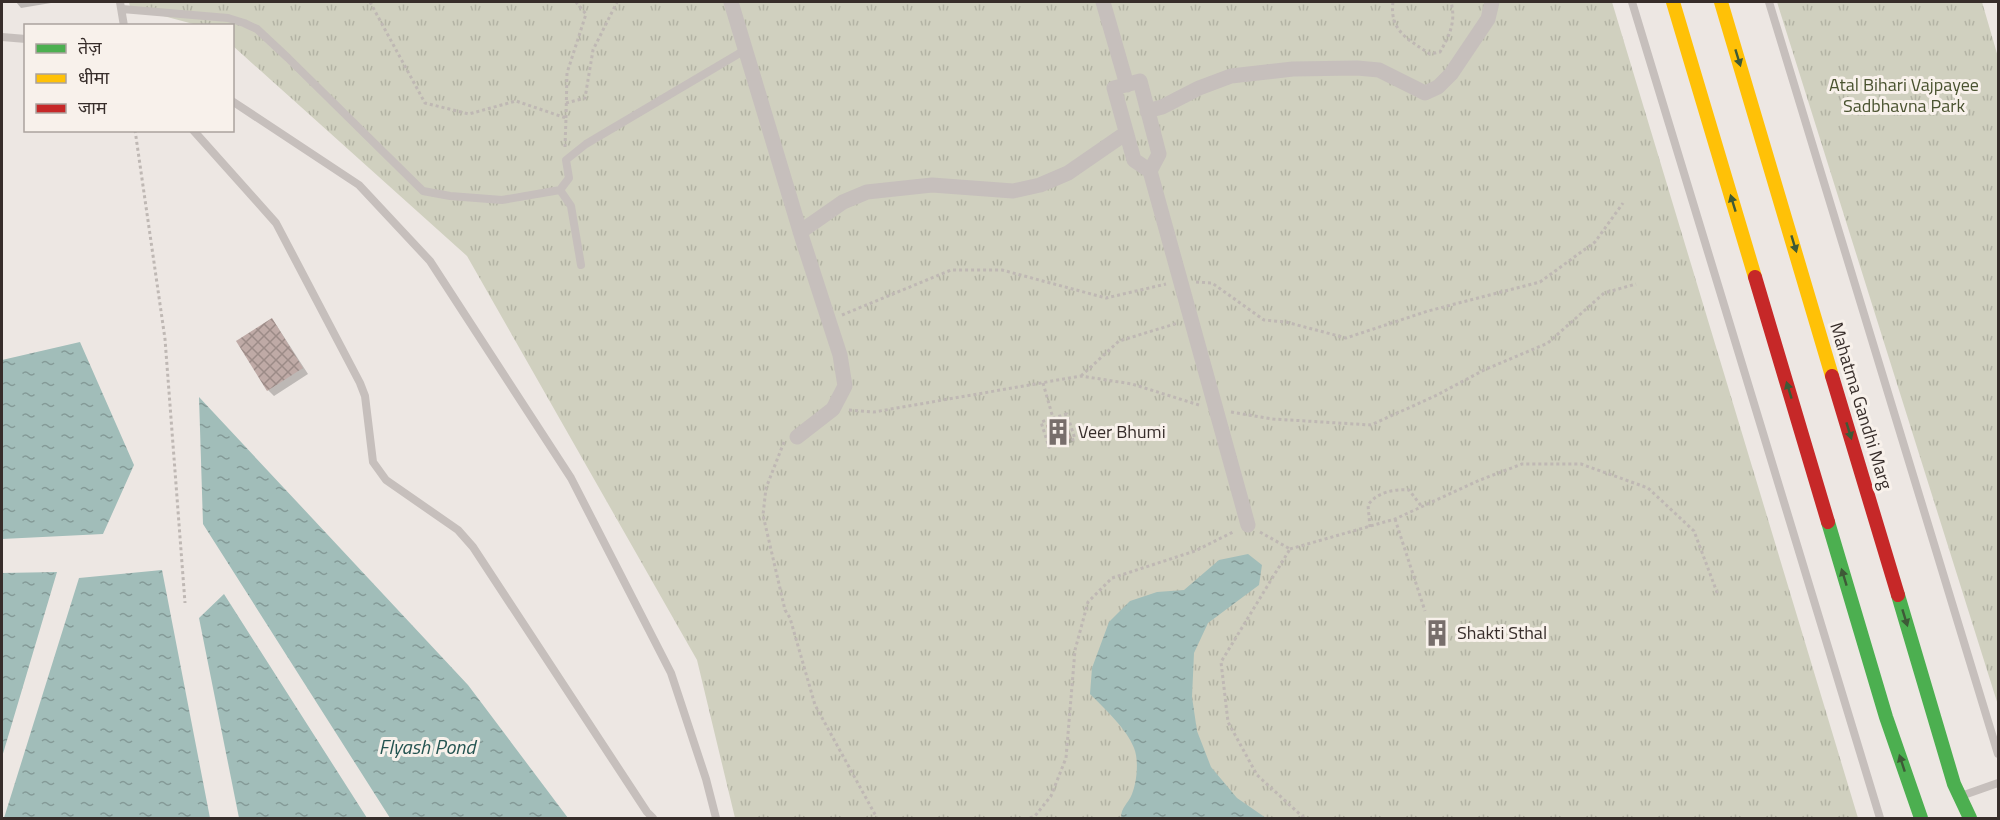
<svg xmlns="http://www.w3.org/2000/svg" width="2000" height="820" font-family="'Titillium Web','Noto Sans Devanagari',sans-serif">
<defs>
<pattern id="grass-tufts" width="24" height="20" patternUnits="userSpaceOnUse" patternTransform="scale(1.5)"><rect width="24" height="20" fill="#d0d0bf"/><path d="M3 7l-1-3M5 7V3M7 7l1-3M15 17l-1-3M17 17v-4M19 17l1-3" fill="none" stroke="#b3b3a4"/></pattern>
<pattern id="water-ripples" width="26" height="14" patternUnits="userSpaceOnUse" patternTransform="scale(1.5)"><rect width="26" height="14" fill="#a1bdb9"/><path d="M2 4q2-2 4 0t4 0M15 11q2-2 4 0t4 0" fill="none" stroke="#849a97"/></pattern>
<pattern id="building-cross-hatch" width="8" height="8" patternUnits="userSpaceOnUse" patternTransform="scale(1.5)"><rect width="8" height="8" fill="#bfaaa6"/><path d="M0 0l8 8M0 8l8-8" fill="none" stroke="#9c8b87"/></pattern>
</defs>
<rect width="100%" height="100%" fill="#ede7e3"/>
<!-- grass -->
<path fill="url(#grass-tufts)" d="M129,2H1612L1858,818H735L697,660L467,256L233,46L232,26L197,25L130,7Z
M1777,2H1982L1998,57V705Z"/>
<!-- water -->
<path fill="url(#water-ripples)" d="M80,342L134,465L103,534L2,539V360Z
M199,397L468,685L568,818H390L203,524Z
M1248,554L1262,565L1259,585L1208,623L1194,653L1192,697L1197,731L1211,767L1237,798L1266,818H1121C1121,807 1128,804 1132,794C1137,782 1139,760 1134,748C1127,729 1104,708 1090,694L1092,668L1109,622L1130,601L1157,592L1184,590L1219,560Z
M162,570L210,818H4L79,578Z
M57,572L2,757V573Z
M224,594L367,818H239L199,618Z"/>
<!-- shadow -->
<path fill="#0003" d="M16,2H15H57L21,8Z
M271,320L277,326L308,374L274,396L268,390L238,342Z
M1064,421L1068,425L1073,442L1057,447L1053,443Z"/>
<!-- building -->
<path fill="url(#building-cross-hatch)" d="M272,318L303,368L267,391L236,341Z
M1065,420L1071,438L1052,444L1046,425Z"/>
<g fill="none" stroke-linecap="round" stroke-linejoin="round">
<!-- path -->
<path stroke="#bfb8b4" stroke-width="3" stroke-dasharray="3 3" stroke-linecap="butt" d="M370,2L425,103L469,114L516,101L566,118L565,147
M1393,2C1389,31 1409,40 1430,54L1440,52C1450,35 1456,21 1451,2
M566,103L585,98L593,50L617,2
M566,118L567,73L586,14L576,2
M135,130L165,339L185,603
M1196,282L1212,283L1264,320L1286,322L1346,338L1428,311L1540,282L1595,242L1623,203
M842,315L951,270H1002L1106,298L1166,284
M1081,376L1119,341L1178,323
M1043,383L1053,418L1067,414L1075,439L1049,447L1041,422L1053,418
M849,410L874,412L1081,376L1132,384L1199,405
M1231,412L1273,419L1371,425L1437,395L1484,370L1548,343L1604,293L1636,284
M784,442L766,488L763,515L785,610L790,618L815,705L877,818
M1395,519L1425,611
M1370,527L1368,505C1377,492 1394,489 1409,490L1422,507
M1260,532L1290,549L1221,662L1228,722L1257,775L1304,818
M1290,549L1395,519L1480,480L1522,464H1581L1648,488L1694,531L1718,595
M1030,818L1035,816L1051,796L1066,758L1075,650L1088,602L1112,578L1195,551L1235,531"/>
<!-- lane -->
<path stroke="#c6bfbc" stroke-width="8" d="M120,2L124,26
M1632,2L1880,818
M1769,2L1998,754
M122,9L228,18L244,23L257,29L288,58L423,191L450,196L502,200L560,190L569,178L566,160L586,144L745,50
M2,37L26,39
M232,101L359,185L430,261L571,478L671,673L706,779L716,818
M193,130L276,223L360,383L365,396L373,462L386,480L458,530L473,547L647,812L653,818
M560,190L571,206L581,265
M1961,796L1998,783"/>
<!-- street -->
<path stroke="#c6bfbc" stroke-width="15" d="M731,2L803,241L840,355L845,386L833,409L797,437
M1103,2L1127,85
M1140,81L1159,154L1150,171L1134,160L1114,88Z
M1147,111L1162,107L1199,88L1231,76L1293,69L1357,68L1379,70L1425,93L1438,87L1451,74L1488,19L1492,2
M1150,171L1248,525
M800,232L843,202L867,192L932,185L1013,191L1040,185L1068,173L1126,133"/>
<!-- fast -->
<path stroke="#4caf50" stroke-width="14" d="M1828,522L1886,717L1921,818
M1898,595L1954,784L1970,818"/>
<!-- slow -->
<path stroke="#ffc107" stroke-width="14" d="M1673,2L1755,277
M1721,2L1832,376"/>
<!-- jam -->
<path stroke="#c62828" stroke-width="14" d="M1755,277L1828,522
M1832,376L1898,595"/>
</g>
<!-- one-way arrows -->
<defs><path id="oneway-solid" d="M-6-.8H1V-3.2L6.5 0L1 3.2V.8H-6Z" transform="scale(1.5)"/></defs>
<g fill="#3e5a37">
<use href="#oneway-solid" transform="translate(1738 58) rotate(73)"/>
<use href="#oneway-solid" transform="translate(1733 203) rotate(-107)"/>
<use href="#oneway-solid" transform="translate(1794 244) rotate(73)"/>
<use href="#oneway-solid" transform="translate(1789 390) rotate(-107)"/>
<use href="#oneway-solid" transform="translate(1849 431) rotate(73)"/>
<use href="#oneway-solid" transform="translate(1844 577) rotate(-107)"/>
<use href="#oneway-solid" transform="translate(1905 618) rotate(73)"/>
<use href="#oneway-solid" transform="translate(1902 763) rotate(-108)"/>
</g>
<!-- icons -->
<defs>
<symbol id="building-bare" viewBox="-9 -9 18 18"><path d="M-4-6H4V6H1V3H-1V6H-4ZM-2.5-4.3h1.7v1.8h-1.7ZM.8-4.3h1.7v1.8H.8ZM-2.5-1h1.7V.8h-1.7ZM.8-1h1.7V.8H.8Z" fill="#776e6b" stroke="#f8f1eb" stroke-width="2.5" paint-order="stroke"/></symbol>
</defs>
<g fill-rule="evenodd">
<use href="#building-bare" x="1039" y="413" width="38" height="38"/>
<use href="#building-bare" x="1418" y="614" width="38" height="38"/>
</g>
<g text-anchor="middle" stroke-width="6" stroke-linejoin="round" paint-order="stroke">
<!-- park labels -->
<g font-size="18" fill="#4a5330" stroke="#f8f1eb">
<text x="1904" y="91">Atal Bihari Vajpayee<tspan x="1904" dy="21">Sadbhavna Park</tspan></text>
</g>
<!-- street labels -->
<g font-size="18" fill="#372d2a" stroke="#f8f1eb">
<text transform="translate(1861 406) rotate(73)" y="6">Mahatma Gandhi Marg</text>
</g>
<!-- poi labels -->
<g font-size="18" fill="#372d2a" stroke="#f8f1eb" text-anchor="start">
<text x="1078" y="438">Veer Bhumi</text>
<text x="1457" y="639">Shakti Sthal</text>
</g>
<!-- water labels -->
<g font-size="20" font-style="italic" fill="#245451" stroke="#f8f1eb">
<text x="427" y="754">Flyash Pond</text>
</g>
</g>
<!-- border -->
<rect width="2000" height="820" fill="none" stroke="#372d2a" stroke-width="6"/>
<!-- legend -->
<rect x="24" y="24" width="210" height="108" fill="#f8f1eb" stroke="#aba39e" stroke-width="1.5"/>
<rect x="36" y="44" width="30" height="9" fill="#4caf50" stroke="#aba39e" stroke-width="1.5"/>
<text x="78" y="54" font-size="18" fill="#372d2a">तेज़</text>
<rect x="36" y="74" width="30" height="9" fill="#ffc107" stroke="#aba39e" stroke-width="1.5"/>
<text x="78" y="84" font-size="18" fill="#372d2a">धीमा</text>
<rect x="36" y="104" width="30" height="9" fill="#c62828" stroke="#aba39e" stroke-width="1.5"/>
<text x="78" y="114" font-size="18" fill="#372d2a">जाम</text>
</svg>
